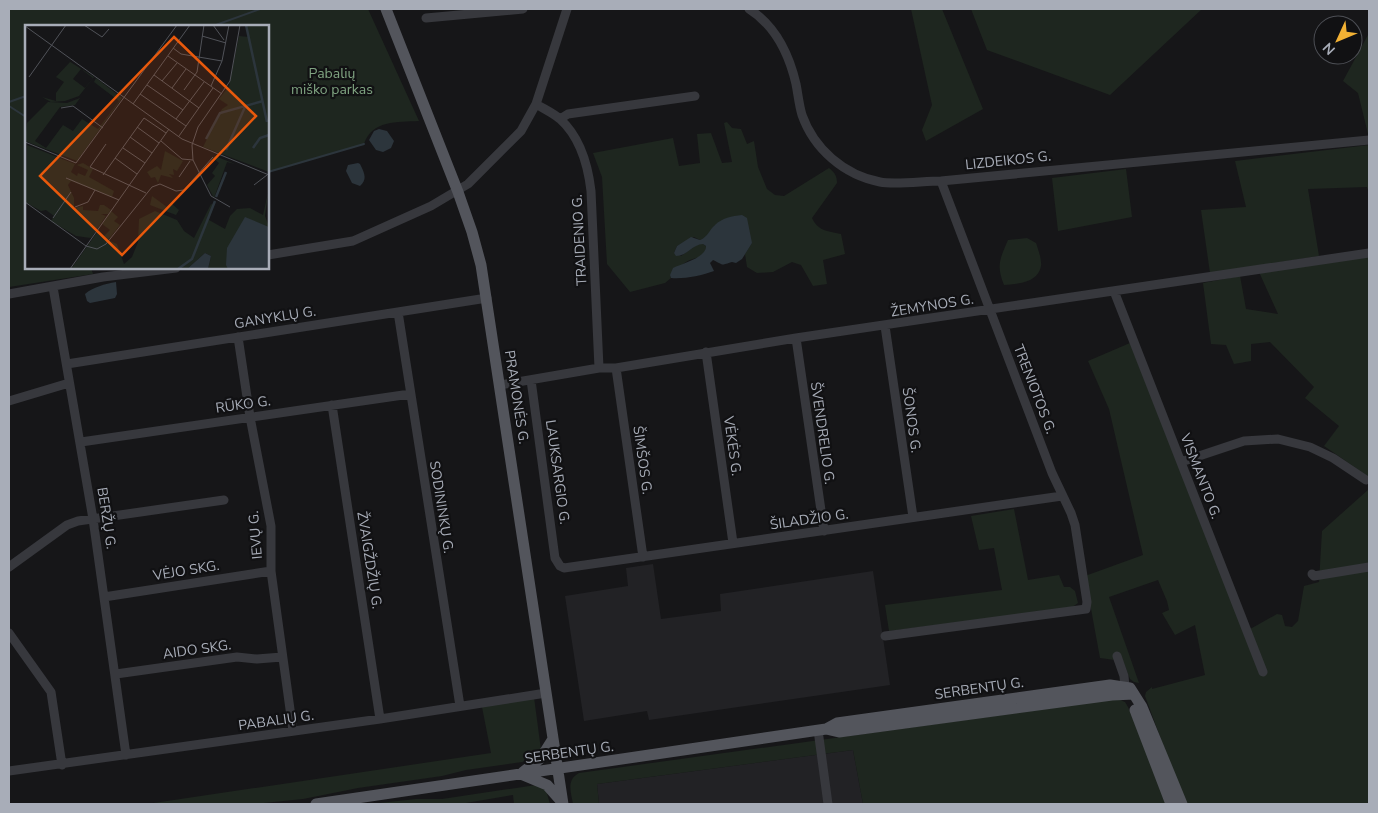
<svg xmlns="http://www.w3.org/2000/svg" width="1378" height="813" font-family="'Nunito Sans',sans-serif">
<rect width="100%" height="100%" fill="#161618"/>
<!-- built -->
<path fill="#222225" d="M653,564L661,619L721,611L720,594L873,571L890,685L649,720L647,711L584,721L565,596L628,586L626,568Z
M853,750L863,804H599L597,784Z"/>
<!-- green -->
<path fill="#1e261f" d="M9,9H368L419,121C397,122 372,120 364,144L268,172V26H26V268H91L93,274L9,287Z
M911,9H942L983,109L926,141L922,130L932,105Z
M971,9H1202L1110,95L987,50Z
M1369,33V138L1358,93L1343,81Z
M727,122L732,128L741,129L747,144L754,141L758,167L767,189L775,195L784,196L829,168C835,173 837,176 837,183L812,218C818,231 827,231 841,234L845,254L823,260L827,284L813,286L801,265L792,262L773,272L757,273L747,267L745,254L752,243L715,225L705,238L700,240L694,237L677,246L674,253L681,256L698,244H703L706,246C706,259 694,257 686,262C680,266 675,271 670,275L671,278L665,283L630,292L607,264L602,177L593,153L673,138L679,166L700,163L697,134L711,133L722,163L732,162L724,123Z
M1369,145V194L1367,187L1308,189L1319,256L1210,273L1201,210L1246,207L1235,161Z
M1126,169L1132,217L1058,231L1052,178Z
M1027,238L1036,243C1038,249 1042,260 1041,266C1038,283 1017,284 1004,285C996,265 1000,259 1008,240Z
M1369,257V477L1324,446L1339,426L1305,398L1314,387L1270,342L1251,344V361L1234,364L1226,345L1211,344L1203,283L1240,276L1246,309L1278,314L1259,272Z
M1130,343L1243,630L1252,628L1277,614L1282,615L1285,626L1292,627L1298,621L1304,586L1319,582L1322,531L1369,489V804H1185L1145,696L1146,692L1152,687V689L1205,675L1195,625L1175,635L1162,613L1169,610L1167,601L1158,580L1109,597L1139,683L1134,682L1130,679L1122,658L1115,660L1100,658L1085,576L1143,555L1109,409L1088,361Z
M1014,509L1028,580L1059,575L1064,587H1070L1075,591L1078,603L1071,608L889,631L885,605L1002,590L994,548L979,550L971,516Z
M534,697L541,750L537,756L529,761L466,770L442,776L358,788L303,799L254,804H147L491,753L482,707Z
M1118,699L1125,702L1128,707L1168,804H863L853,750L597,784L599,804H573C571,792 566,780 579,773Z
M536,785L546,790L550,804H514L513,795L460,804H370L416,799H442Z"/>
<!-- water -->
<path fill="#2c353c" d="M379,129L387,131L394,141L391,148L383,152L376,150L369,140L374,131Z
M358,163L360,164C364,172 368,179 360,186L352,183L346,171L348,165Z
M742,215L747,218L752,243L742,259L736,263L732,262C720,266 724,265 713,260L710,263L714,271C700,276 685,279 671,278L670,275L673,268C683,263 706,258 706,246L703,244C693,244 687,256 676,256L674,253L677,246L691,237L700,240C708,237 709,230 715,225C722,218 732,216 742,215Z
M116,282L117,294L115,298L90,303L87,301L85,294C93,287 105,284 116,282Z"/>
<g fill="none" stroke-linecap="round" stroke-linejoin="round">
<!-- stream -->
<path stroke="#2c353c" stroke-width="2" d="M213,26L260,9
M9,102L26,96
M9,106L26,117
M268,172L364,144"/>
<!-- minor -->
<path stroke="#37383d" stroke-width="9" d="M749,9C776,26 789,54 796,84C798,94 799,105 802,115C814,149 844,175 880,182C895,185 924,181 941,181L1369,140
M426,18L523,9
M536,104C544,109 553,113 560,119C580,137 588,165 591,191L599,368
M560,119L568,114L695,96
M268,255L353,241L431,206L468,184L521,131L536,104L567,9
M53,287L93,519L126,755
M1114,291L1263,672
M9,294L103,277L176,268
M398,312L460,706
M885,326L913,517
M238,337L250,417L271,526V571L293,731
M796,338L824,531
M706,352L733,543
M67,364L487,298
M616,368L643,557
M531,380L555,558L560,566L564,568L1062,496
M500,385L599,368H616L796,338L1369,253
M9,401L69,383
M332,405L380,719
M81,442L410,394
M1181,462L1244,441L1278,439L1310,447L1333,458L1366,480
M9,567L67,525L78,521L224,500
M1312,574L1314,576L1369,567
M104,597L271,571
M9,633L51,692L62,765
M885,636L1086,609L1087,602L1075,525L1071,513L1052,473L941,181
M1117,656L1124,676L1125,687
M116,674L237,657L257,659L282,657
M818,730L828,804
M9,771L380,719L546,693"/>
<!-- major -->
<path stroke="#53555c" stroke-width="11" d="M386,9L458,192L472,232L481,265L563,804
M1135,710L1171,804
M826,729L839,732L1112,695L1134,694
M523,772L541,758L553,739
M523,775L547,785L562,802
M316,804L826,729L837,723L1110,685L1130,688L1142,707L1182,804"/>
</g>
<g text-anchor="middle" stroke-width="4.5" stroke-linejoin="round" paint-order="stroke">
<!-- park labels -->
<g font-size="14" fill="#7fa381" stroke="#111113">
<text x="332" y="78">Pabalių<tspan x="332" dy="16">miško parkas</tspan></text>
</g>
<!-- street labels -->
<g font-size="14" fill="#a8adb8" stroke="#111113">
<text transform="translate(1008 160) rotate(-6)" y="5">LIZDEIKOS G.</text>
<text transform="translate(579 240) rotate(-93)" y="5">TRAIDENIO G.</text>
<text transform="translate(932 305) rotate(-9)" y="5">ŽEMYNOS G.</text>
<text transform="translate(275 317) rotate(-9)" y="5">GANYKLŲ G.</text>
<text transform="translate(1035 389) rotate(69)" y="5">TRENIOTOS G.</text>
<text transform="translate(517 397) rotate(81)" y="5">PRAMONĖS G.</text>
<text transform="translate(243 404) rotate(-8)" y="5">RŪKO G.</text>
<text transform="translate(912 420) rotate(82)" y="5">ŠONOS G.</text>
<text transform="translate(823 433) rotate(82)" y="5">ŠVENDRELIO G.</text>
<text transform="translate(733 446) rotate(82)" y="5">VĖKĖS G.</text>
<text transform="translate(643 460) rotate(82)" y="5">ŠIMŠOS G.</text>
<text transform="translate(558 472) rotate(82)" y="5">LAUKSARGIO G.</text>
<text transform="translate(1201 476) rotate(69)" y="5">VISMANTO G.</text>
<text transform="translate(442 507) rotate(81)" y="5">SODININKŲ G.</text>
<text transform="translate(107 518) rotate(81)" y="5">BERŽŲ G.</text>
<text transform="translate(809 519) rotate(-8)" y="5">ŠILADŽIO G.</text>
<text transform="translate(255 535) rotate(-95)" y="5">IEVŲ G.</text>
<text transform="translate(370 560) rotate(81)" y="5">ŽVAIGŽDŽIŲ G.</text>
<text transform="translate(186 570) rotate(-9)" y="5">VĖJO SKG.</text>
<text transform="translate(197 649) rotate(-8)" y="5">AIDO SKG.</text>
<text transform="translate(979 688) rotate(-8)" y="5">SERBENTŲ G.</text>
<text transform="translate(276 720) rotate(-8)" y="5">PABALIŲ G.</text>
<text transform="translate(569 752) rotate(-8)" y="5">SERBENTŲ G.</text>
</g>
</g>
<!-- overview -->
<g transform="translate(25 25)">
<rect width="244" height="244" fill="#161618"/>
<path d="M221,0H243L244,7V147L178,122L197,84L203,80L194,74L204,61L214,11L224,12ZM39,33L69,52L54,71L40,76L26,77L17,72L31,76V68L39,57L31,52L45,37ZM56,44L68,53L60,63L48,54ZM71,53L97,73L52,136L0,116L2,98L23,77L42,78L55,73L50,80L35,82L10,116L21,123L38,100L48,106L57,94L73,104L94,76L69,57ZM2,120L50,139L46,147L52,151L53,148L60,151L63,145L52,140L58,138L68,144L64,152L89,166L87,172L46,156L43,160L49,173V183L58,181V185L73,186L75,180H79L86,185L83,189H76L81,191L66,213L51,211L26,196L29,191L21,185L16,186L0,177ZM140,126L158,136L152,146L148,144L149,150L144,149L148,153L136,150L133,158L130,152L126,153L122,147L132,141L136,145ZM190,131L210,139L202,137L189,173L182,160L190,151L187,148L194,138L188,133ZM243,168L240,191L244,202L220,193L203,226V244H183L186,231L180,228L162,244H46L73,206L79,211L85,205L77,199L86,186L93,192L89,196L95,200L83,215L92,219L99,239L107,232L113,217L114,194L130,186L152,195L159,206L169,213L186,179L189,180L184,195L200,204L205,191L212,184L225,183L238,190ZM127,171L142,182L147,179L154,185L151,190L125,180Z" fill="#1e261f" fill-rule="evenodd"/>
<path d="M220,192L244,202V244H203L201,240L202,223ZM180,228L186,231L183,244H162Z" fill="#2c353c"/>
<path fill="none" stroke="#2c353c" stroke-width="2.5" d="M221,0L242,97M181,114L195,88L238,76M228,123L235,113L244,110M201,125L220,82M191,172L201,147M153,244L167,234L190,176"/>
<path fill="none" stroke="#505258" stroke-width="1" d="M59,0L77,12L84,4M188,0L199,15M0,1L157,114L244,150M177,11L201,18M148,23L156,29L197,36M143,31L197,69M129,50L174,83M4,52L41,0M137,56L152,38M122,60L158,85M186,61L197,36L204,0M147,63L161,44M159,65L172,47L179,0M115,69L161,101M108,79L165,0M36,83L48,81L78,103M151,94L179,57M112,102L134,118M154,111L188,63M105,112L127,128M136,116L157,134L168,135M0,117L51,138M81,119L65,142L121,168M98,123L120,138M90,133L112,149M51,138L152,0M78,150L119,93L141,108M154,152L165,136M41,153L94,175M229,160L242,150M0,177L61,221L72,224L81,219L127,162L135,159L151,166L159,165L188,132M50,182L63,177L70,165M205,182L186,171L168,135L167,120L173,102L205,56L215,0M28,193L46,167M45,244L144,104"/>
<path fill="#e8590c" fill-opacity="0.15" stroke="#e8590c" stroke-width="2.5" d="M149,12L231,91L97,230L15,151Z"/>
<rect width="244" height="244" fill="none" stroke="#a8adb8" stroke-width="2.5"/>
</g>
<!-- border -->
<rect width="1378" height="813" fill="none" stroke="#a8adb8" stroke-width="20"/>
<!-- north arrow -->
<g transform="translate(1338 40) rotate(226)"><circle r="24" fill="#111113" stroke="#4d4f55"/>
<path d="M0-4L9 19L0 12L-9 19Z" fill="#f2b134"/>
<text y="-8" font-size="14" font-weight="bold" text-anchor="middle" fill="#a8adb8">N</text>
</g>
</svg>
